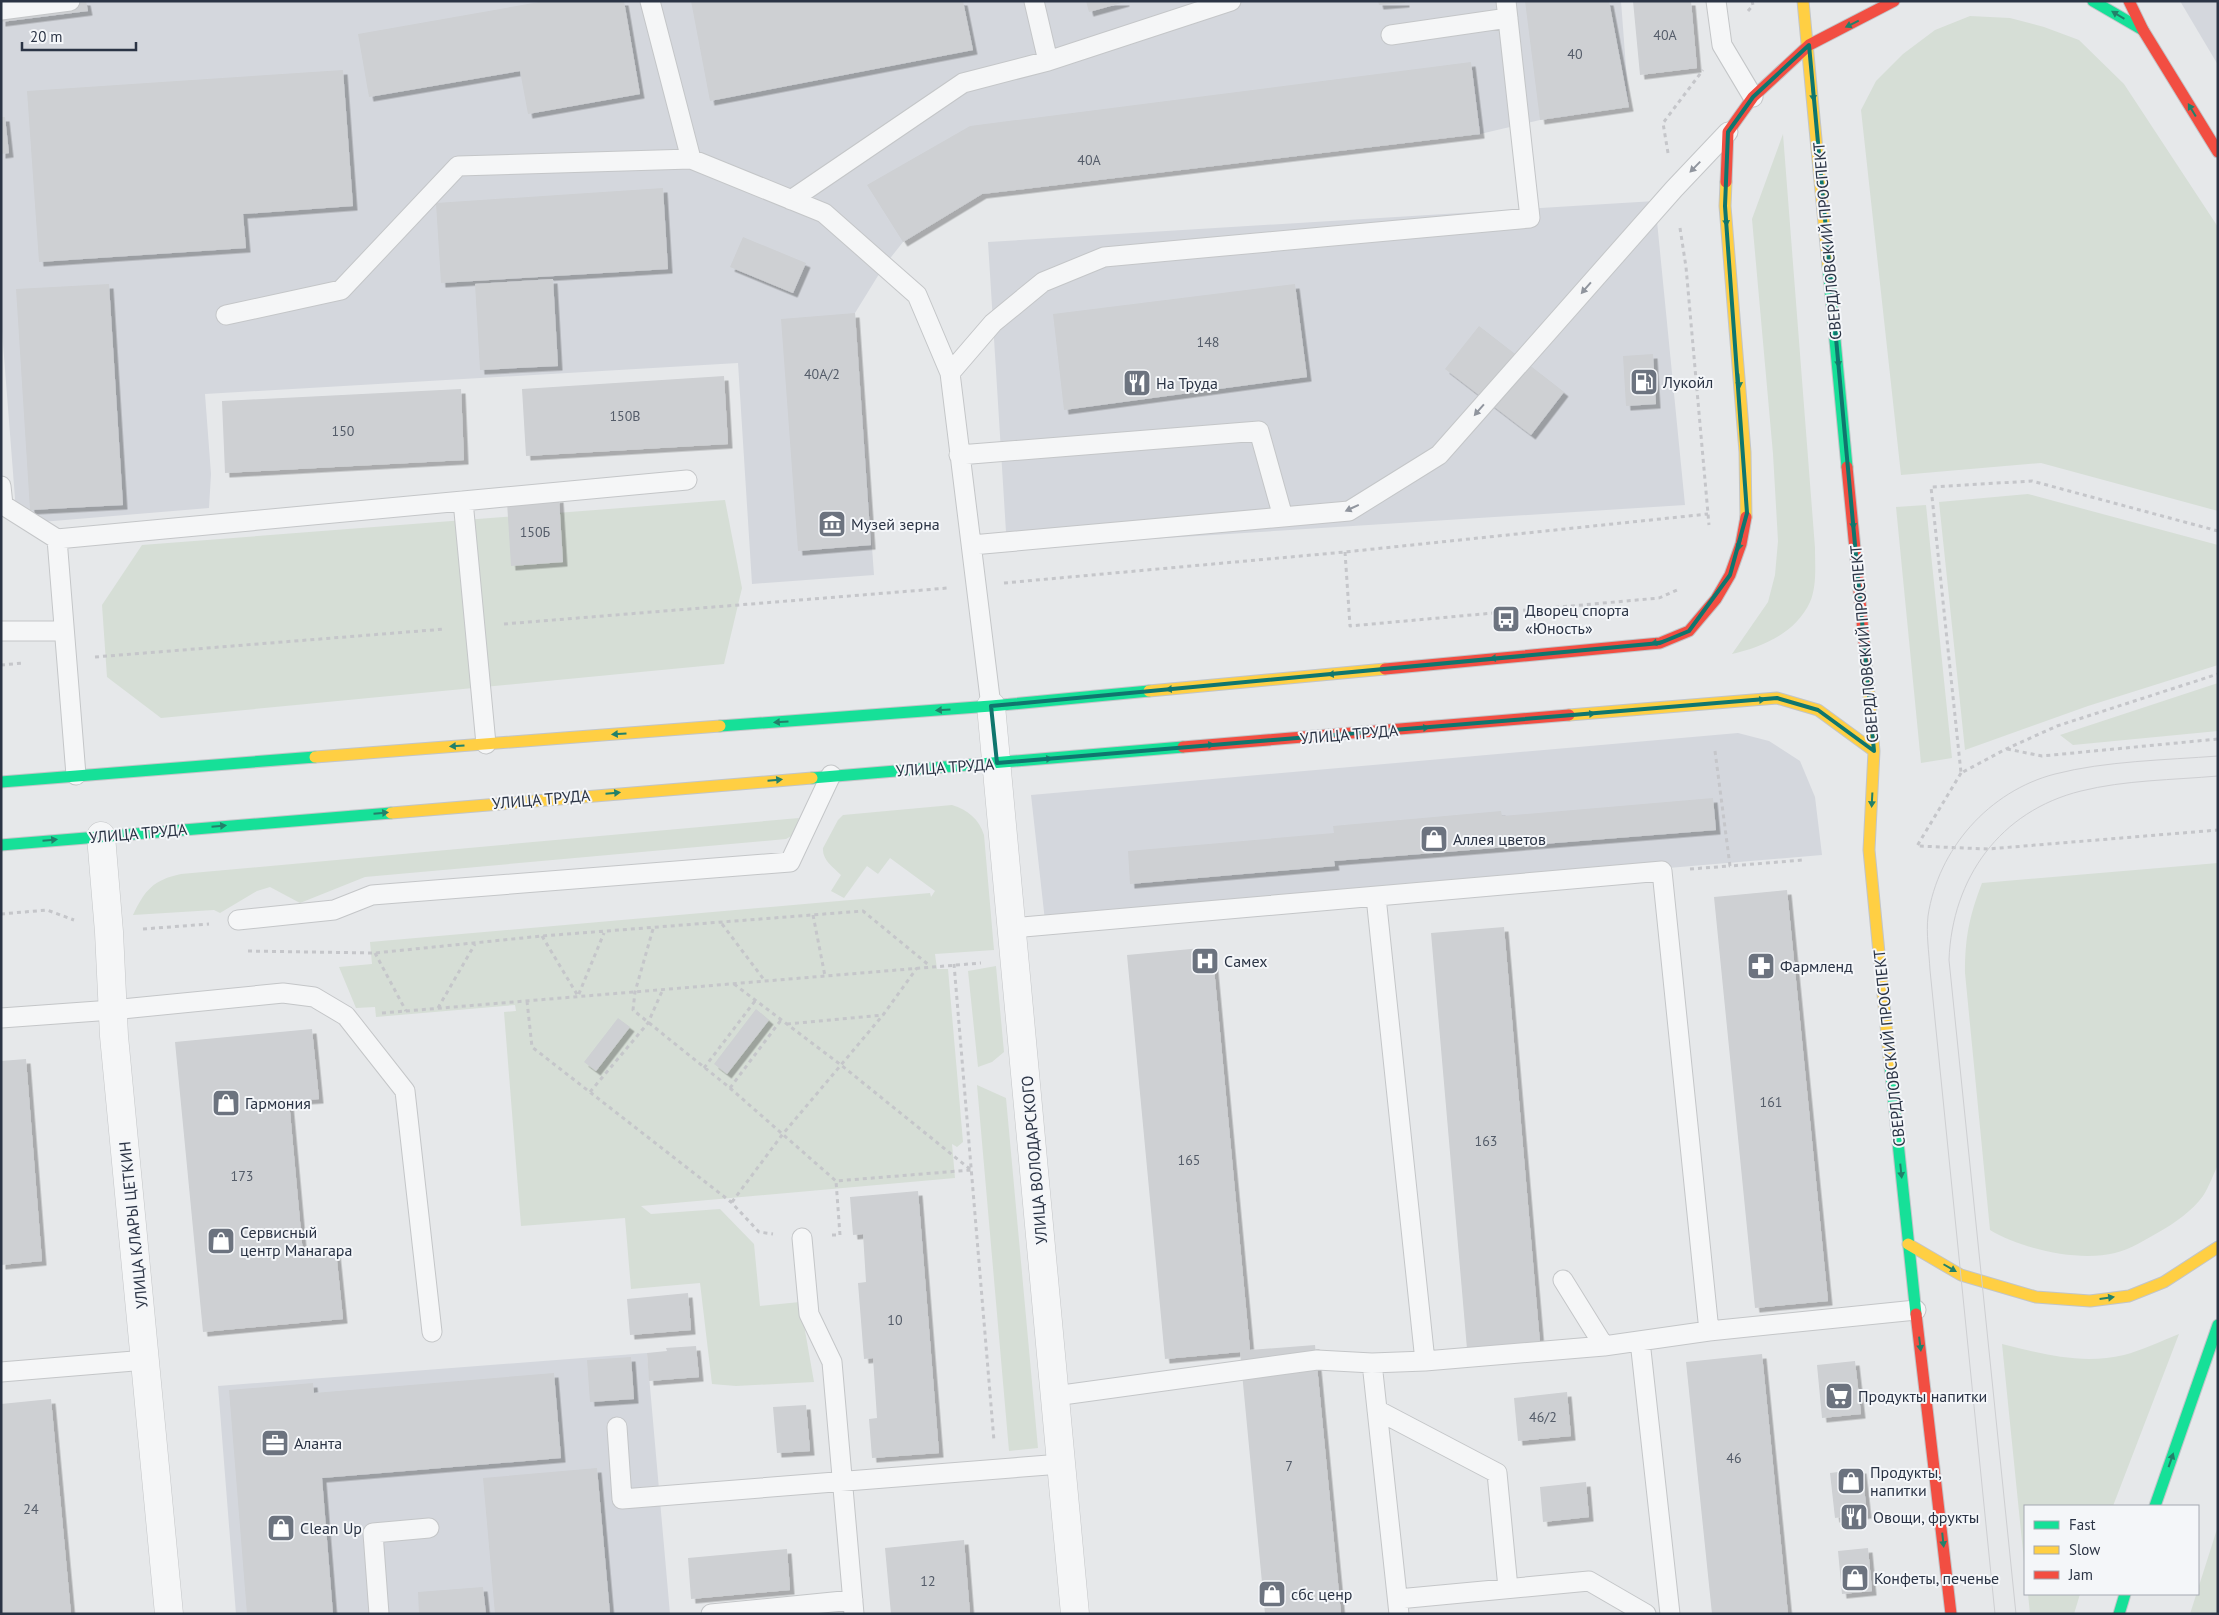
<svg xmlns="http://www.w3.org/2000/svg" width="2219" height="1615" font-family="'PT Sans',sans-serif">
<defs>
<filter id="shadow"><feDropShadow dx="4.5" dy="4.5" stdDeviation="0" flood-color="#0004"/></filter>
</defs>
<rect width="100%" height="100%" fill="#e6e8ea"/>
<!-- built -->
<path fill="#d4d7dd" d="M1,1H1621L1629,107L1540,120L1480,134L982,194L903,242L884,266L855,313L874,575L752,584L738,363L205,394L211,474L209,508L17,524L1,318Z
M2180,1H2218V65Z
M1655,201L1685,505L1007,548L988,242Z
M1738,733L1769,741L1800,761L1815,797L1822,855L1045,921L1031,795Z
M647,1353L670,1614H236L218,1386Z"/>
<!-- green -->
<path fill="#d6ded6" d="M1970,16L2010,18L2044,27L2079,40L2124,84L2218,227V511L2041,463L1901,475L1861,110L1876,81L1903,54L1935,30Z
M1783,134L1815,548C1815,565 1817,586 1810,602C1796,633 1762,647 1732,654L1768,602L1775,575L1778,541L1773,454L1752,219Z
M2028,494L2218,545V665L2088,706L1965,750L1939,502Z
M725,500L742,588L724,664L161,718L107,677L102,605L142,545Z
M1926,505L1952,758L1921,763L1896,507Z
M2218,683V731L2073,745L2060,735Z
M952,805C968,810 979,819 984,835L994,950L935,954L937,969H948L963,1142L957,1147L952,1144L955,1178L641,1206L651,1214L720,1209L754,1244L760,1306L800,1302L814,1382L736,1386L712,1384L700,1283L631,1289L625,1218L521,1226L504,1012L516,1011L515,1005L376,1017L375,1007L356,1008L339,967L372,964L370,942L930,893L931,897L935,891L890,858L878,874L867,866L844,898L831,891L841,875C833,867 822,860 823,848L838,820L843,815Z
M799,818L793,835L786,839L365,877L300,903L270,887L257,891L220,913L214,910L133,915C145,890 153,880 181,874Z
M2218,863V1165C2213,1175 2209,1187 2203,1196C2192,1211 2175,1223 2159,1232C2145,1240 2131,1249 2115,1253C2078,1262 2022,1249 1990,1230L1965,973C1965,938 1969,917 1982,883Z
M996,966L1004,1052L992,1062L978,1067L968,971Z
M977,1085L1006,1098L1038,1448L1009,1451Z
M2179,1334L2113,1506H2025V1571L2002,1344C2042,1354 2082,1365 2124,1355C2143,1350 2161,1341 2179,1334Z
M2218,1526V1614H2190Z
M2028,1594H2080L2074,1614H2030Z"/>
<!-- building -->
<path fill="#ced0d3" filter="url(#shadow)" d="M1,1H86L88,11L1,22Z
M545,1H624L640,94L528,114L520,71L369,97L358,34Z
M691,1H963L973,50L710,101Z
M1086,1H1125V2L1089,12Z
M1378,1H1405V3L1379,5Z
M1525,1H1609L1629,107L1540,120Z
M1633,1H1691L1697,68L1640,75Z
M1471,62L1480,134L982,194L903,242L867,185L970,126Z
M343,70L353,206L243,214L246,248L39,262L27,91Z
M1,117H5L9,153L1,154Z
M663,188L668,269L441,283L436,203Z
M743,237L806,263L793,293L730,267Z
M553,279L558,366L480,370L475,284Z
M109,284L123,505L30,510L16,289Z
M1295,284L1307,377L1064,410L1053,314Z
M855,313L871,545L798,551L781,319Z
M1479,326L1564,392L1531,435L1445,369Z
M1653,354L1656,404L1626,406L1623,356Z
M724,376L728,444L526,456L522,389Z
M461,389L464,460L225,473L222,401Z
M559,498L563,562L511,566L507,502Z
M1713,798L1716,830L1334,861L1335,866L1130,884L1128,851L1334,833L1333,826L1501,811L1502,816Z
M1787,890L1828,1301L1755,1308L1714,897Z
M1504,927L1540,1343L1467,1349L1431,933Z
M1212,947L1250,1350L1315,1345L1341,1614H1265L1240,1352L1165,1359L1127,955Z
M756,1009L769,1020L727,1074L714,1064Z
M618,1018L630,1027L596,1071L584,1062Z
M312,1029L319,1099L289,1101L303,1254L336,1251L343,1319L203,1332L175,1042Z
M26,1059L42,1261L1,1265V1061Z
M918,1191L939,1453L872,1458L869,1419L877,1418L873,1358L864,1359L858,1283L866,1282L863,1234L853,1235L850,1197Z
M688,1293L691,1330L630,1335L627,1299Z
M696,1346L699,1377L649,1381L647,1353L667,1351L666,1348Z
M1762,1354L1788,1614H1712L1686,1362Z
M631,1357L634,1399L590,1402L587,1360Z
M1855,1361L1861,1414L1822,1418L1817,1365Z
M554,1373L561,1458L322,1478L333,1614H247L229,1390L313,1383L314,1393Z
M1567,1392L1571,1436L1518,1441L1514,1398Z
M51,1399L71,1614H1V1404Z
M806,1405L810,1451L777,1453L773,1407Z
M597,1468L610,1614H495L483,1478Z
M1862,1469L1867,1514L1835,1518L1830,1473Z
M1586,1482L1589,1517L1543,1522L1540,1487Z
M964,1540L970,1614H891L885,1548Z
M1868,1548L1872,1591L1842,1594L1838,1551Z
M787,1549L790,1590L691,1599L688,1558Z
M483,1587L486,1614H419L418,1592Z"/>
<g fill="none" stroke-linecap="round" stroke-linejoin="round">
<defs>
<path id="lane" d="M650,1L691,159
M1716,1L1722,45L1753,97
M1,10L70,1
M1391,35L1508,18
M1048,61L1231,1
M791,200L963,83L1048,61L1034,1
M226,315L341,290L458,166L691,159L824,213L917,295L950,373L991,706
M950,373L993,323L1043,282L1104,257L1530,218L1506,1
M959,455L1259,431L1283,517
M1,486L3,505L57,539
M463,501L486,744
M972,545L1349,511L1439,455L1674,189L1728,132
M1,631H64
M76,775L57,539L687,480
M1376,897L1425,1361
M238,920L334,910L372,895L790,862L831,775
M1012,928L1662,871L1709,1331
M1,1018L112,1010L283,993L314,997L346,1016L405,1091L432,1332
M802,1238L809,1314L832,1362L854,1614
M1563,1280L1604,1346
M1640,1341L1670,1614
M1372,1363L1399,1614
M1,1372L146,1360
M1055,1396L1317,1360L1372,1363L1425,1361L1604,1346L1709,1331L1916,1310
M1377,1410L1497,1473L1508,1588
M617,1427L622,1499L1061,1464
M1398,1599L1589,1581L1646,1614
M379,1614L373,1533L429,1528
M711,1614L853,1600"/>
<path id="street" d="M991,706L1075,1614
M101,836L109,932L114,1036L169,1614"/>
<path id="fast" d="M2093,1L2143,30
M1828,266L1847,467
M720,726L991,706L1149,691
M812,778L1183,747
M1,782L315,757
M1,845L391,813
M1890,1066L1916,1314
M2155,1506L2218,1325
M2119,1614L2125,1594"/>
<path id="slow" d="M1803,1L1828,266
M1726,182L1725,206L1745,452L1746,517
M1866,662L1874,751L1869,850L1890,1066
M1149,691L1385,669
M1569,715L1777,698L1818,710L1874,751
M315,757L720,726
M391,813L812,778
M1908,1244L1961,1275L2036,1297L2090,1301L2129,1296L2164,1282L2218,1247"/>
<path id="jam" d="M2129,1L2143,30L2218,152
M1726,182L1728,132L1753,97L1809,45L1894,1
M1847,467L1866,662
M1385,669L1660,643L1689,631L1716,599L1730,575L1741,544L1746,517
M1183,747L1569,715
M1916,1314L1951,1614"/>
</defs>
<!-- lane casing -->
<use href="#lane" stroke="#c4c6c8" stroke-width="21"/>
<!-- street casing -->
<use href="#street" stroke="#c4c6c8" stroke-width="29"/>
<!-- fast casing -->
<use href="#fast" stroke="#c2c5c8" stroke-width="13"/>
<!-- slow casing -->
<use href="#slow" stroke="#c2c5c8" stroke-width="13"/>
<!-- jam casing -->
<use href="#jam" stroke="#c2c5c8" stroke-width="13"/>
<!-- path -->
<path stroke="#c5c6ca" stroke-width="3" stroke-dasharray="4 4" stroke-linecap="butt" d="M1748,11L1753,5L1752,1
M1668,153L1663,123L1703,70
M1680,228L1686,267L1709,525
M2218,531L2032,481L1931,487L1961,773L2006,749L2057,726L2218,674
M1345,552L1350,626L1659,598L1677,590
M1004,583L1345,552L1708,514
M504,624L948,588
M95,657L445,629
M1,665L24,663
M2007,749L2042,756L2218,739
M1715,751L1730,866L1803,860
M1961,773L1917,846L1988,849L2218,830
M1690,869L1730,866
M1,914L47,910L74,920
M813,915L825,976
M722,924L765,981
M143,929L209,924
M653,929L635,992L633,1010L730,1088L836,1181L971,1170
M542,936L578,996L604,933
M248,951L375,953L542,936L863,911L930,966
M375,953L406,1011
M954,964L994,1441
M734,984L841,1065L971,1170
M527,1001L532,1047L731,1202L759,1232L773,1234
M438,1008L475,944
M382,1013L981,963
M787,1024L883,1015
M704,1068L755,1001
M730,1088L781,1020
M590,1092L648,1023L663,989
M732,1202L782,1135L883,1015L917,968
M832,1235H840L836,1181"/>
<!-- lane -->
<use href="#lane" stroke="#f5f6f7" stroke-width="19"/>
<!-- street -->
<use href="#street" stroke="#f5f6f7" stroke-width="28"/>
<!-- fast -->
<use href="#fast" stroke="#16e098" stroke-width="11"/>
<!-- slow -->
<use href="#slow" stroke="#ffcf43" stroke-width="11"/>
<!-- jam -->
<use href="#jam" stroke="#f24e42" stroke-width="11"/>
<!-- tram -->
<path stroke="#cecfd2" stroke-width="1" d="M1995,1614L1930,970C1929,952 1926,934 1928,916C1938,849 1989,791 2055,774C2105,761 2166,760 2218,756
M2016,1614L1949,960C1952,878 2000,811 2081,791C2125,780 2173,780 2218,776"/>
</g>
<!-- one-way arrows -->
<defs><path id="oneway-solid" d="M-6-.8H1V-3.2L6.5 0L1 3.2V.8H-6Z" transform="scale(1.25)"/></defs>
<g fill="#22816a">
<use href="#oneway-solid" transform="translate(2118 15) rotate(-149)"/>
<use href="#oneway-solid" transform="translate(1852 24) rotate(154)"/>
<use href="#oneway-solid" transform="translate(1813 94) rotate(85)"/>
<use href="#oneway-solid" transform="translate(2192 110) rotate(-121)"/>
<use href="#oneway-solid" transform="translate(1726 219) rotate(85)"/>
<use href="#oneway-solid" transform="translate(1838 360) rotate(85)"/>
<use href="#oneway-solid" transform="translate(1739 381) rotate(85)"/>
<use href="#oneway-solid" transform="translate(1853 522) rotate(85)"/>
<use href="#oneway-solid" transform="translate(1740 543) rotate(104)"/>
<use href="#oneway-solid" transform="translate(1658 642) rotate(167)"/>
<use href="#oneway-solid" transform="translate(1497 658) rotate(175)"/>
<use href="#oneway-solid" transform="translate(1335 674) rotate(175)"/>
<use href="#oneway-solid" transform="translate(1173 689) rotate(175)"/>
<use href="#oneway-solid" transform="translate(1758 700) rotate(-5)"/>
<use href="#oneway-solid" transform="translate(943 710) rotate(176)"/>
<use href="#oneway-solid" transform="translate(1588 714) rotate(-5)"/>
<use href="#oneway-solid" transform="translate(781 722) rotate(176)"/>
<use href="#oneway-solid" transform="translate(1422 728) rotate(-5)"/>
<use href="#oneway-solid" transform="translate(619 734) rotate(176)"/>
<use href="#oneway-solid" transform="translate(1207 745) rotate(-5)"/>
<use href="#oneway-solid" transform="translate(457 746) rotate(176)"/>
<use href="#oneway-solid" transform="translate(1045 759) rotate(-5)"/>
<use href="#oneway-solid" transform="translate(775 780) rotate(-5)"/>
<use href="#oneway-solid" transform="translate(613 793) rotate(-5)"/>
<use href="#oneway-solid" transform="translate(1872 800) rotate(93)"/>
<use href="#oneway-solid" transform="translate(381 813) rotate(-5)"/>
<use href="#oneway-solid" transform="translate(219 826) rotate(-5)"/>
<use href="#oneway-solid" transform="translate(50 840) rotate(-5)"/>
<use href="#oneway-solid" transform="translate(1901 1171) rotate(84)"/>
<use href="#oneway-solid" transform="translate(1950 1268) rotate(30)"/>
<use href="#oneway-solid" transform="translate(2107 1298) rotate(-8)"/>
<use href="#oneway-solid" transform="translate(1920 1344) rotate(83)"/>
<use href="#oneway-solid" transform="translate(2171 1460) rotate(-71)"/>
<use href="#oneway-solid" transform="translate(1943 1540) rotate(84)"/>
</g>
<g fill="#90959e">
<use href="#oneway-solid" transform="translate(1695 167) rotate(134)"/>
<use href="#oneway-solid" transform="translate(1586 288) rotate(131)"/>
<use href="#oneway-solid" transform="translate(1479 410) rotate(131)"/>
<use href="#oneway-solid" transform="translate(1352 508) rotate(155)"/>
</g>
<!-- marked area -->
<path fill="none" stroke="#0f766e" stroke-width="4" stroke-linejoin="round" d="M1809,45L1874,751L1818,710L1777,698L997,763L991,706L1660,643L1689,631L1730,575L1747,513L1725,206L1728,132L1753,97Z"/>
<!-- icons -->
<defs>
<symbol id="fuel-square" viewBox="-11 -11 22 22"><rect x="-9" y="-9" width="18" height="18" rx="4" fill="#6c737f" stroke="#f4f6f9"/><path d="M-5.5-6h7V0h2V4h1.3V-2.5L3-4.5l.8-.8L6-3V5H2.5V1h-1V6h-7ZM-4.2-4.7v3.2H.2V-4.7Z" fill="#fff"/></symbol>
<symbol id="restaurant-square" viewBox="-11 -11 22 22"><rect x="-9" y="-9" width="18" height="18" rx="4" fill="#6c737f" stroke="#f4f6f9"/><path d="M-5-6h1v4h1v-4h1v4h1v-4h1v5L-1.5 .5V6h-2V.5L-5-1ZM5-6V6H3V1.5H1.5Q1.5-4 5-6Z" fill="#fff"/></symbol>
<symbol id="museum-square" viewBox="-11 -11 22 22"><rect x="-9" y="-9" width="18" height="18" rx="4" fill="#6c737f" stroke="#f4f6f9"/><path d="M0-6L6-3V-2H-6V-3ZM-5-1h2V3h-2ZM-1-1h2V3h-2ZM3-1h2V3H3ZM-6 4H6V6H-6Z" fill="#fff"/></symbol>
<symbol id="bus-square" viewBox="-11 -11 22 22"><rect x="-9" y="-9" width="18" height="18" rx="4" fill="#6c737f" stroke="#f4f6f9"/><path d="M-5-6H5V4H4V6H2V4H-2V6H-4V4H-5ZM-3.5-4V0h7V-4ZM-3.5 1.2v1.5H-2V1.2ZM2 1.2v1.5H3.5V1.2Z" fill="#fff"/></symbol>
<symbol id="shop-square" viewBox="-11 -11 22 22"><rect x="-9" y="-9" width="18" height="18" rx="4" fill="#6c737f" stroke="#f4f6f9"/><path d="M-5-2.5h2.3a2.7 3.5 0 0 1 5.4 0H5L5.5 6h-11ZM-1.5-2.5h3a1.5 2.3 0 0 0-3 0Z" fill="#fff"/></symbol>
<symbol id="hospital-square" viewBox="-11 -11 22 22"><rect x="-9" y="-9" width="18" height="18" rx="4" fill="#6c737f" stroke="#f4f6f9"/><path d="M-5-5h3v3.5h4V-5h3V5h-3V1.5h-4V5h-3Z" fill="#fff"/></symbol>
<symbol id="pharmacy-square" viewBox="-11 -11 22 22"><rect x="-9" y="-9" width="18" height="18" rx="4" fill="#6c737f" stroke="#f4f6f9"/><path d="M-2-6h4v4h4v4h-4v4h-4v-4h-4v-4h4Z" fill="#fff"/></symbol>
<symbol id="supermarket-square" viewBox="-11 -11 22 22"><rect x="-9" y="-9" width="18" height="18" rx="4" fill="#6c737f" stroke="#f4f6f9"/><path d="M-6-5.5h2.5l.6 2H6L4.5 2H-2.5L-4.4-4H-6ZM-1.5 3.2a1.3 1.3 0 1 0 .1 0ZM3 3.2a1.3 1.3 0 1 0 .1 0Z" fill="#fff"/></symbol>
<symbol id="office-square" viewBox="-11 -11 22 22"><rect x="-9" y="-9" width="18" height="18" rx="4" fill="#6c737f" stroke="#f4f6f9"/><path d="M-6-3h4V-5.5h4V-3h4V5H-6ZM-1-4.5V-3h2v-1.5ZM-6 0V1H6V0Z" fill="#fff"/></symbol>
</defs>
<g fill-rule="evenodd">
<use href="#fuel-square" x="1628" y="366" width="32" height="32"/>
<use href="#restaurant-square" x="1121" y="367" width="32" height="32"/>
<use href="#museum-square" x="816" y="508" width="32" height="32"/>
<use href="#bus-square" x="1490" y="603" width="32" height="32"/>
<use href="#shop-square" x="1418" y="823" width="32" height="32"/>
<use href="#hospital-square" x="1189" y="945" width="32" height="32"/>
<use href="#pharmacy-square" x="1745" y="950" width="32" height="32"/>
<use href="#shop-square" x="210" y="1087" width="32" height="32"/>
<use href="#shop-square" x="205" y="1225" width="32" height="32"/>
<use href="#supermarket-square" x="1823" y="1380" width="32" height="32"/>
<use href="#office-square" x="259" y="1427" width="32" height="32"/>
<use href="#shop-square" x="1835" y="1465" width="32" height="32"/>
<use href="#restaurant-square" x="1838" y="1501" width="32" height="32"/>
<use href="#shop-square" x="265" y="1512" width="32" height="32"/>
<use href="#shop-square" x="1839" y="1562" width="32" height="32"/>
<use href="#shop-square" x="1256" y="1578" width="32" height="32"/>
</g>
<g text-anchor="middle" stroke-width="4" stroke-linejoin="round" paint-order="stroke">
<!-- number labels -->
<g font-size="14" fill="#545c69">
<text x="1665" y="40">40А</text>
<text x="1575" y="59">40</text>
<text x="1089" y="165">40А</text>
<text x="1208" y="347">148</text>
<text x="822" y="379">40А/2</text>
<text x="625" y="421">150В</text>
<text x="343" y="436">150</text>
<text x="535" y="537">150Б</text>
<text x="1771" y="1107">161</text>
<text x="1486" y="1146">163</text>
<text x="1189" y="1165">165</text>
<text x="242" y="1181">173</text>
<text x="895" y="1325">10</text>
<text x="1543" y="1422">46/2</text>
<text x="1734" y="1463">46</text>
<text x="1289" y="1471">7</text>
<text x="31" y="1514">24</text>
<text x="928" y="1586">12</text>
</g>
<!-- street labels -->
<g font-size="16" fill="#2b3445" stroke="#f4f6f9">
<text transform="translate(1827 241) rotate(-95)" y="6">СВЕРДЛОВСКИЙ ПРОСПЕКТ</text>
<text transform="translate(1864 644) rotate(-95)" y="6">СВЕРДЛОВСКИЙ ПРОСПЕКТ</text>
<text transform="translate(1349 734) rotate(-5)" y="6">УЛИЦА ТРУДА</text>
<text transform="translate(945 767) rotate(-4)" y="6">УЛИЦА ТРУДА</text>
<text transform="translate(541 799) rotate(-5)" y="6">УЛИЦА ТРУДА</text>
<text transform="translate(138 833) rotate(-5)" y="6">УЛИЦА ТРУДА</text>
<text transform="translate(1889 1048) rotate(-96)" y="6">СВЕРДЛОВСКИЙ ПРОСПЕКТ</text>
<text transform="translate(1034 1160) rotate(-95)" y="6">УЛИЦА ВОЛОДАРСКОГО</text>
<text transform="translate(133 1225) rotate(-96)" y="6">УЛИЦА КЛАРЫ ЦЕТКИН</text>
</g>
<!-- poi labels -->
<g font-size="16" fill="#2b3445" stroke="#f4f6f9" text-anchor="start">
<text x="1663" y="388">Лукойл</text>
<text x="1156" y="389">На Труда</text>
<text x="851" y="530">Музей зерна</text>
<text x="1525" y="616">Дворец спорта<tspan x="1525" dy="18">«Юность»</tspan></text>
<text x="1453" y="845">Аллея цветов</text>
<text x="1224" y="967">Самех</text>
<text x="1780" y="972">Фармленд</text>
<text x="245" y="1109">Гармония</text>
<text x="240" y="1238">Сервисный<tspan x="240" dy="18">центр Манагара</tspan></text>
<text x="1858" y="1402">Продукты напитки</text>
<text x="294" y="1449">Аланта</text>
<text x="1870" y="1478">Продукты,<tspan x="1870" dy="18">напитки</tspan></text>
<text x="1873" y="1523">Овощи, фрукты</text>
<text x="300" y="1534">Clean Up</text>
<text x="1874" y="1584">Конфеты, печенье</text>
<text x="1291" y="1600">сбс ценр</text>
</g>
</g>
<!-- border -->
<rect width="2219" height="1615" fill="none" stroke="#2b3445" stroke-width="5"/>
<!-- legend -->
<rect x="2024" y="1505" width="175" height="90" fill="#f4f6f9" stroke="#a4a8b1"/>
<rect x="2034" y="1521" width="25" height="8" fill="#16e098" stroke="#a4a8b1"/>
<text x="2069" y="1530" font-size="15" fill="#2b3445">Fast</text>
<rect x="2034" y="1546" width="25" height="8" fill="#ffcf43" stroke="#a4a8b1"/>
<text x="2069" y="1555" font-size="15" fill="#2b3445">Slow</text>
<rect x="2034" y="1571" width="25" height="8" fill="#f24e42" stroke="#a4a8b1"/>
<text x="2069" y="1580" font-size="15" fill="#2b3445">Jam</text>
<!-- scale -->
<path d="M22 42v8h114v-8" fill="none" stroke="#2b3445" stroke-width="2.5"/>
<text x="30" y="42" font-size="15" fill="#2b3445" stroke="#f4f6f9" stroke-width="4" paint-order="stroke">20 m</text>
</svg>
